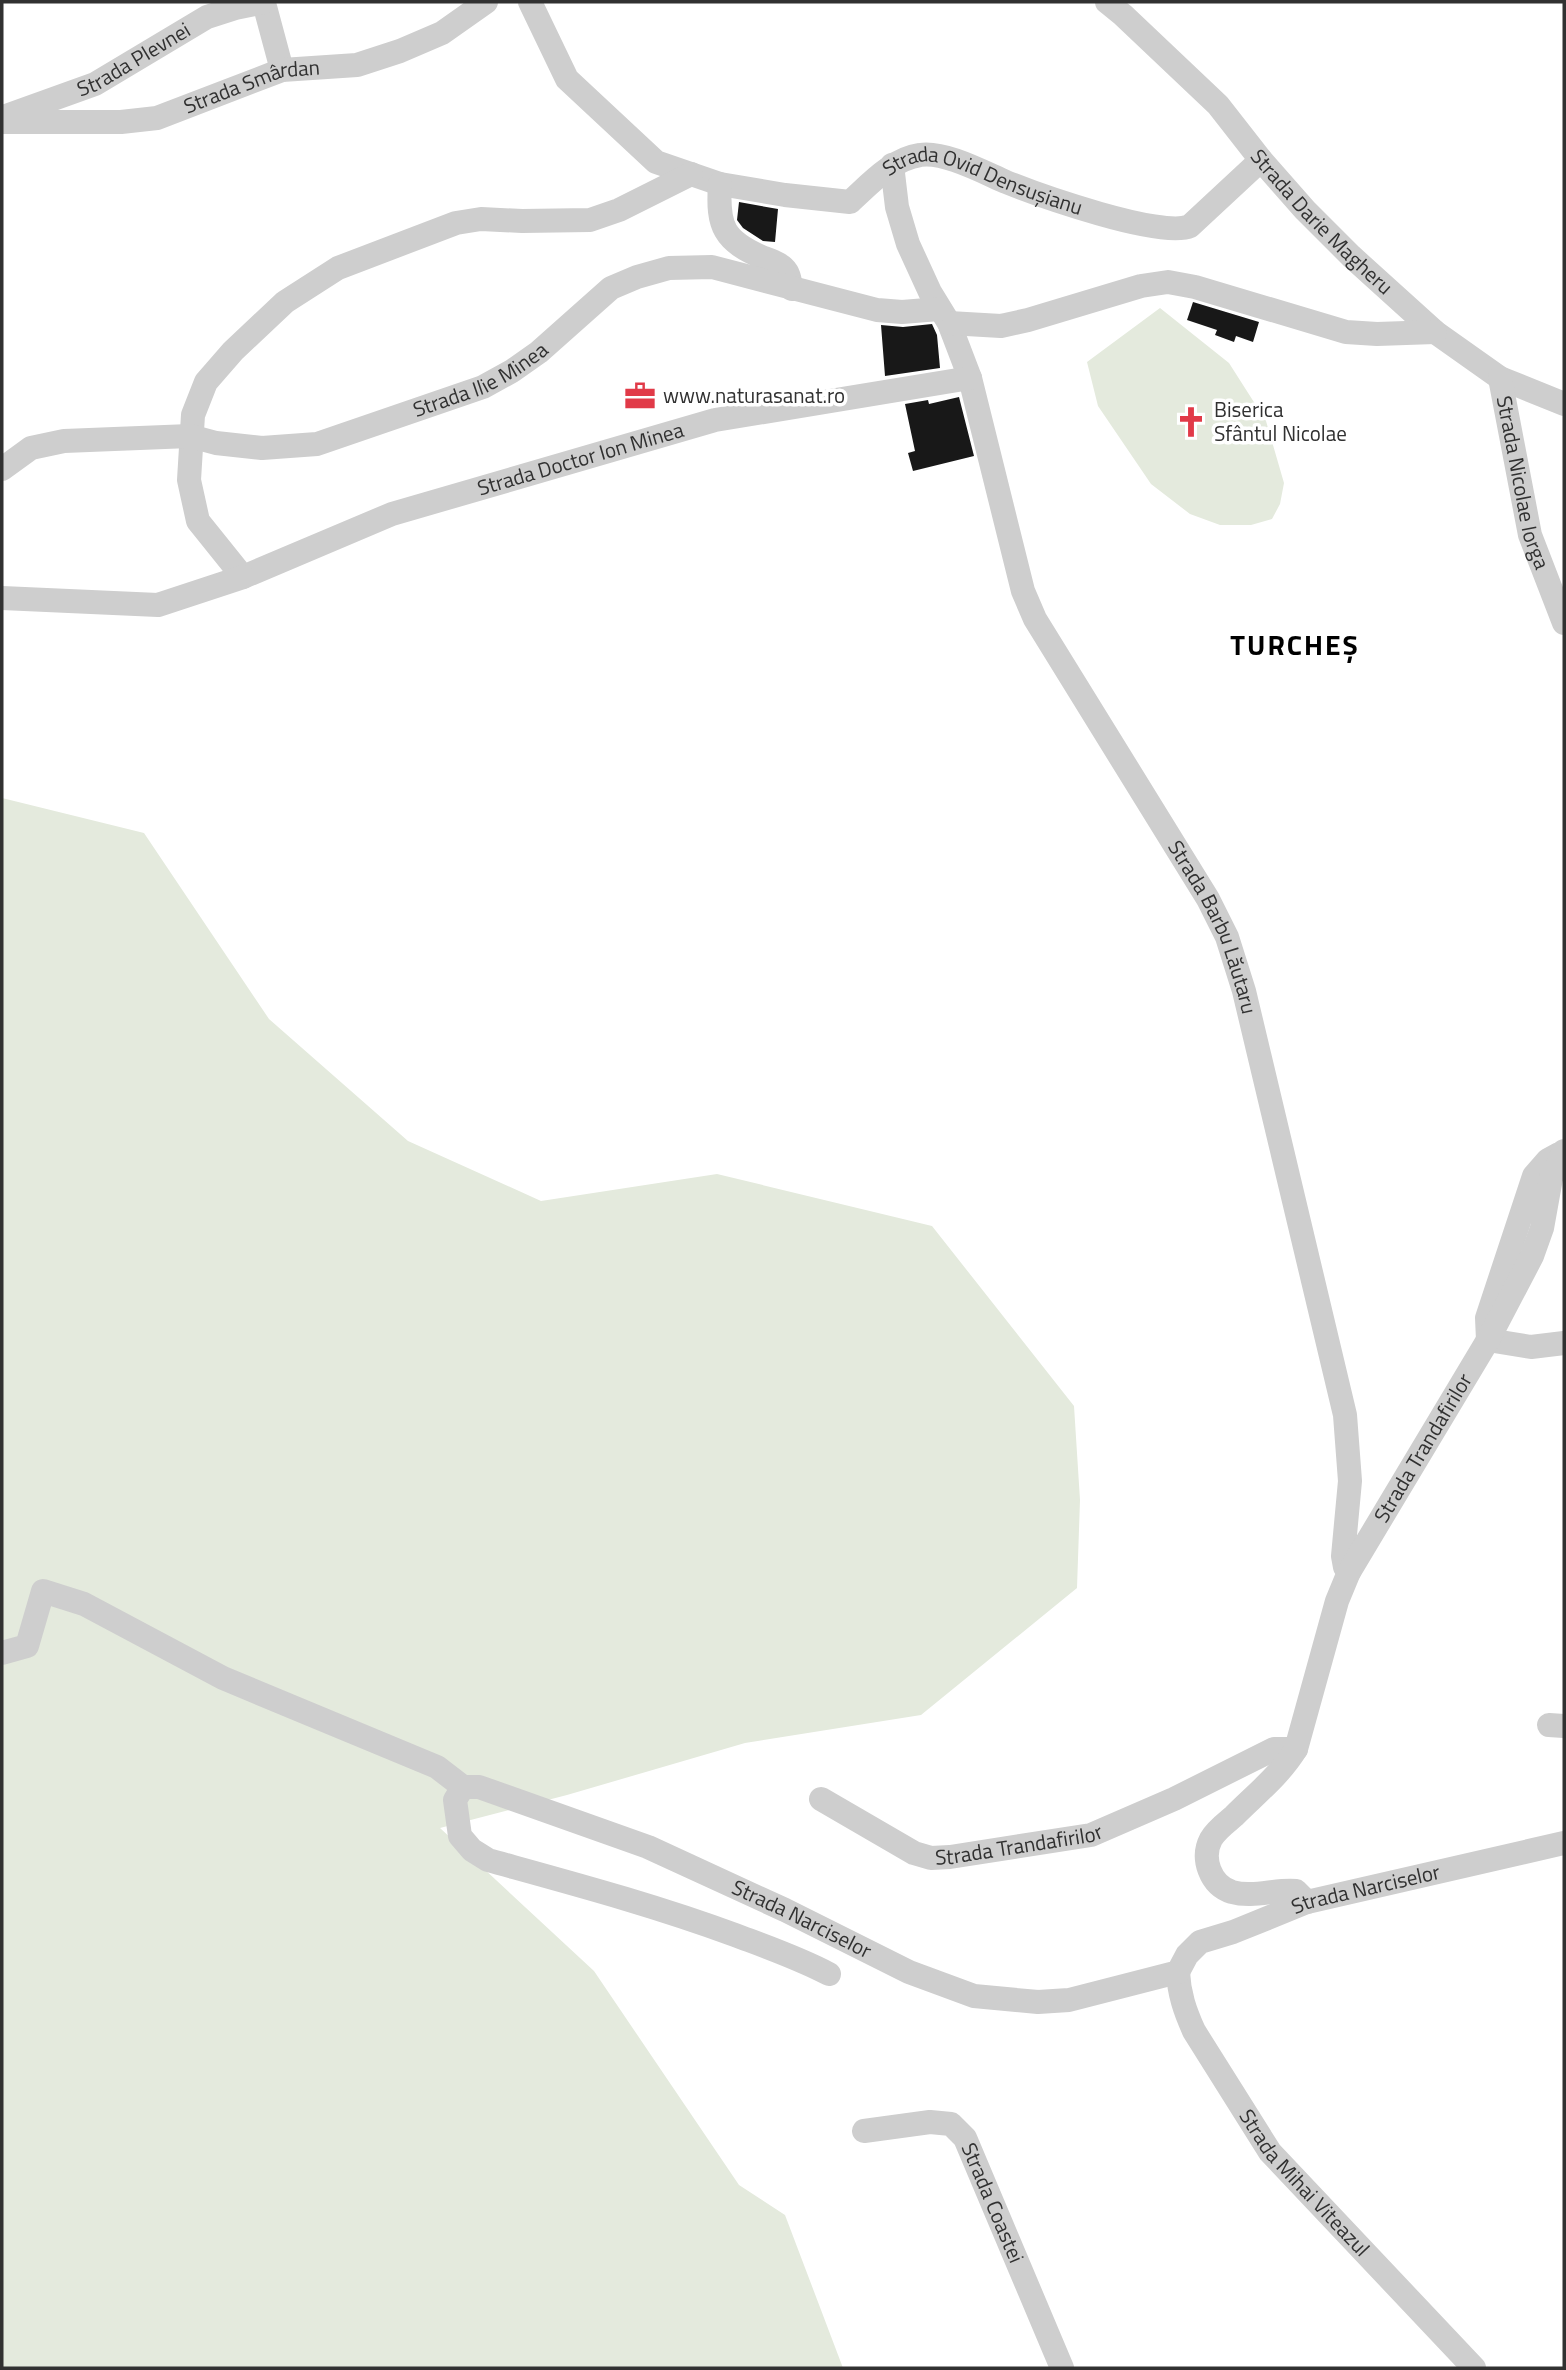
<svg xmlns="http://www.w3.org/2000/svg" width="1566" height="2370" font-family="'Titillium Web',sans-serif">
<rect width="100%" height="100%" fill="#fff"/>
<!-- green -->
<path fill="#e4eadd" d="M1160,308L1229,363L1266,421L1284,483L1280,504L1272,519L1251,525H1220L1190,514L1151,484L1098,406L1087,362Z
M2,798L144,833L269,1019L408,1141L541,1201L717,1174L932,1226L1074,1406L1080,1500L1077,1588L921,1715L745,1743L567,1795L440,1828L594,1971L739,2185L785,2215L843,2368H2Z"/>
<!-- building -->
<path fill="#181818" d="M739,202L778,209L775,242L763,241L743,228L737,220Z
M1193,302L1259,322L1253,342L1236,336L1234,342L1215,335L1217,330L1187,320Z
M932,324L937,335L940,368L885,376L881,325L903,327Z
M959,397L974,456L913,471L908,453L915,451L905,404L928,400L929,404Z"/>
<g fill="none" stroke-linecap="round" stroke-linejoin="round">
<!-- minor -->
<g stroke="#cecece" stroke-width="24">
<path id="s1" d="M530,2L567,79L656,162L720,184L785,195L850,202C870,184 892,159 920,155C944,151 983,172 1006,182C1038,195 1162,239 1190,226L1261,160"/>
<path id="s2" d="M1107,2L1123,15L1218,105L1261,160L1305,210L1351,256L1435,332L1500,378L1564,404"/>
<path d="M264,3L282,70"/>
<path id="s3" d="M6,116L95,84L207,17L235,8L264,2"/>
<path id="s4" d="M2,122H121L157,118L282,70L357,65L400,51L442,33L486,2"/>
<path id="s5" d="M892,165L897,207L908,244L930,292L949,323L970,378L1023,591L1035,619L1208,899L1227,937L1244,991L1345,1415L1350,1481L1343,1556L1345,1567L1349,1572"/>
<path id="s6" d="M691,174L619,210L590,220L522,221L481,219L456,223L338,268L285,302L233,351L206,382L193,415L189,480L198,521L243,577L392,514L715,420L970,378"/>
<path d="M720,184C717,227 724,241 764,258C772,261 782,264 787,272C790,277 790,284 792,289"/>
<path d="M949,323L1001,326L1028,320L1141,286L1168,282L1195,287L1346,332L1377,334L1435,332"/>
<path id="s7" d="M1500,378L1530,535L1564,623"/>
<path id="s8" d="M2,469L31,448L64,441L190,436L216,443L262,448L317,444L483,387L512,371L539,352L611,288L637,277L669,268L712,267L877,310L902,312L939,309"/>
<path d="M2,598L158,605L243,577"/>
<path d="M1559,1154L1548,1160L1534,1176L1487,1318L1488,1340L1531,1347L1564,1343"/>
<path d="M2,1653L27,1646L43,1591L84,1604L223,1678L437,1767L463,1787"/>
<path d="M1549,1725L1564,1726"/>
<path id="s9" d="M821,1799L914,1853L931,1858L950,1857L1091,1835L1174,1799L1274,1749H1296"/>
<path id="s10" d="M1307,1902L1296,1891C1275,1889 1253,1898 1232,1892C1210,1885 1201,1858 1211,1839C1216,1830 1227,1822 1234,1816C1256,1794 1280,1775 1296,1749L1337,1601L1349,1572L1488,1340L1532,1256L1542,1228L1551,1178L1564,1151"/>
<path id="s11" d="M1178,1972C1179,1994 1185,2011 1194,2031L1270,2152L1474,2368"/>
<path id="s12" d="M829,1974C799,1958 767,1947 735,1935C654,1905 571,1883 488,1860L472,1850L460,1836L455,1800L463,1787H479L648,1847L785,1910L909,1972L974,1996L1038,2002L1069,2000L1178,1972L1187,1955L1200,1942L1233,1932L1307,1902L1564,1843"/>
<path id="s13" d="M864,2131L930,2122L951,2124L965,2138L1062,2368"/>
</g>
</g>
<!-- icons -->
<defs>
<symbol id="office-bare" viewBox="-9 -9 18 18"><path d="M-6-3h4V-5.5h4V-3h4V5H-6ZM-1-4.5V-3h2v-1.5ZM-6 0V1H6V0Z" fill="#e13a48" stroke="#fff" stroke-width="2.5" paint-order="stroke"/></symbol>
<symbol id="church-bare" viewBox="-9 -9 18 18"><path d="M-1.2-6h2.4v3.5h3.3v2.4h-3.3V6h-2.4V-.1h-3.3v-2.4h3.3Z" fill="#e13a48" stroke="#fff" stroke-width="2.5" paint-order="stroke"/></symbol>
</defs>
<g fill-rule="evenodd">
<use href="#office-bare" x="618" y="374" width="44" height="44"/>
<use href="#church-bare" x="1169" y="400" width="44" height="44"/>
</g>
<g text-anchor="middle" stroke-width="7" stroke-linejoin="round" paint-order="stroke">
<!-- street labels -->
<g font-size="21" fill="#313131" stroke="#fff">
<text dy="7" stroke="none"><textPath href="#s3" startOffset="140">Strada Plevnei</textPath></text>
<text dy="7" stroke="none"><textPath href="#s4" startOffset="256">Strada Smârdan</textPath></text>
<text dy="7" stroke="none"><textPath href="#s1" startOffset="558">Strada Ovid Densușianu</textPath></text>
<text dy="7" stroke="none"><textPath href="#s2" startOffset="308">Strada Darie Magheru</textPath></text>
<text dy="7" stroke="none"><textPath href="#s8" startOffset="500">Strada Ilie Minea</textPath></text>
<text dy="7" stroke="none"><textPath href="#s6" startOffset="1120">Strada Doctor Ion Minea</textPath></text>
<text dy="7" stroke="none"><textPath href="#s7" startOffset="107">Strada Nicolae Iorga</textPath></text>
<text dy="7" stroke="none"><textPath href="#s5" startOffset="836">Strada Barbu Lăutaru</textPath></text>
<text dy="7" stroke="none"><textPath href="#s10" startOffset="598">Strada Trandafirilor</textPath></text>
<text dy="7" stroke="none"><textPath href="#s9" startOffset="214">Strada Trandafirilor</textPath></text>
<text dy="7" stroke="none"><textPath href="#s12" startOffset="1423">Strada Narciselor</textPath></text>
<text dy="7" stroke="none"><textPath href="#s12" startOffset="814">Strada Narciselor</textPath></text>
<text dy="7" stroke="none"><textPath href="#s11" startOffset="250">Strada Mihai Viteazul</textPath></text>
<text dy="7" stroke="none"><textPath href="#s13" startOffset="178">Strada Coastei</textPath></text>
</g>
<!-- poi labels -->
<g font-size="21" fill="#313131" stroke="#fff" text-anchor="start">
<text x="663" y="403">www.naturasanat.ro</text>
<text x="1214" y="417">Biserica<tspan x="1214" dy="24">Sfântul Nicolae</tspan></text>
</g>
<!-- district labels -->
<g font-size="28" font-weight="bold" letter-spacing="2" fill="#000" stroke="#fff">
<text x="1295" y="655">TURCHEȘ</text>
</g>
</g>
<!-- border -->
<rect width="1566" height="2370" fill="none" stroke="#313131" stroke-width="7"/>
</svg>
